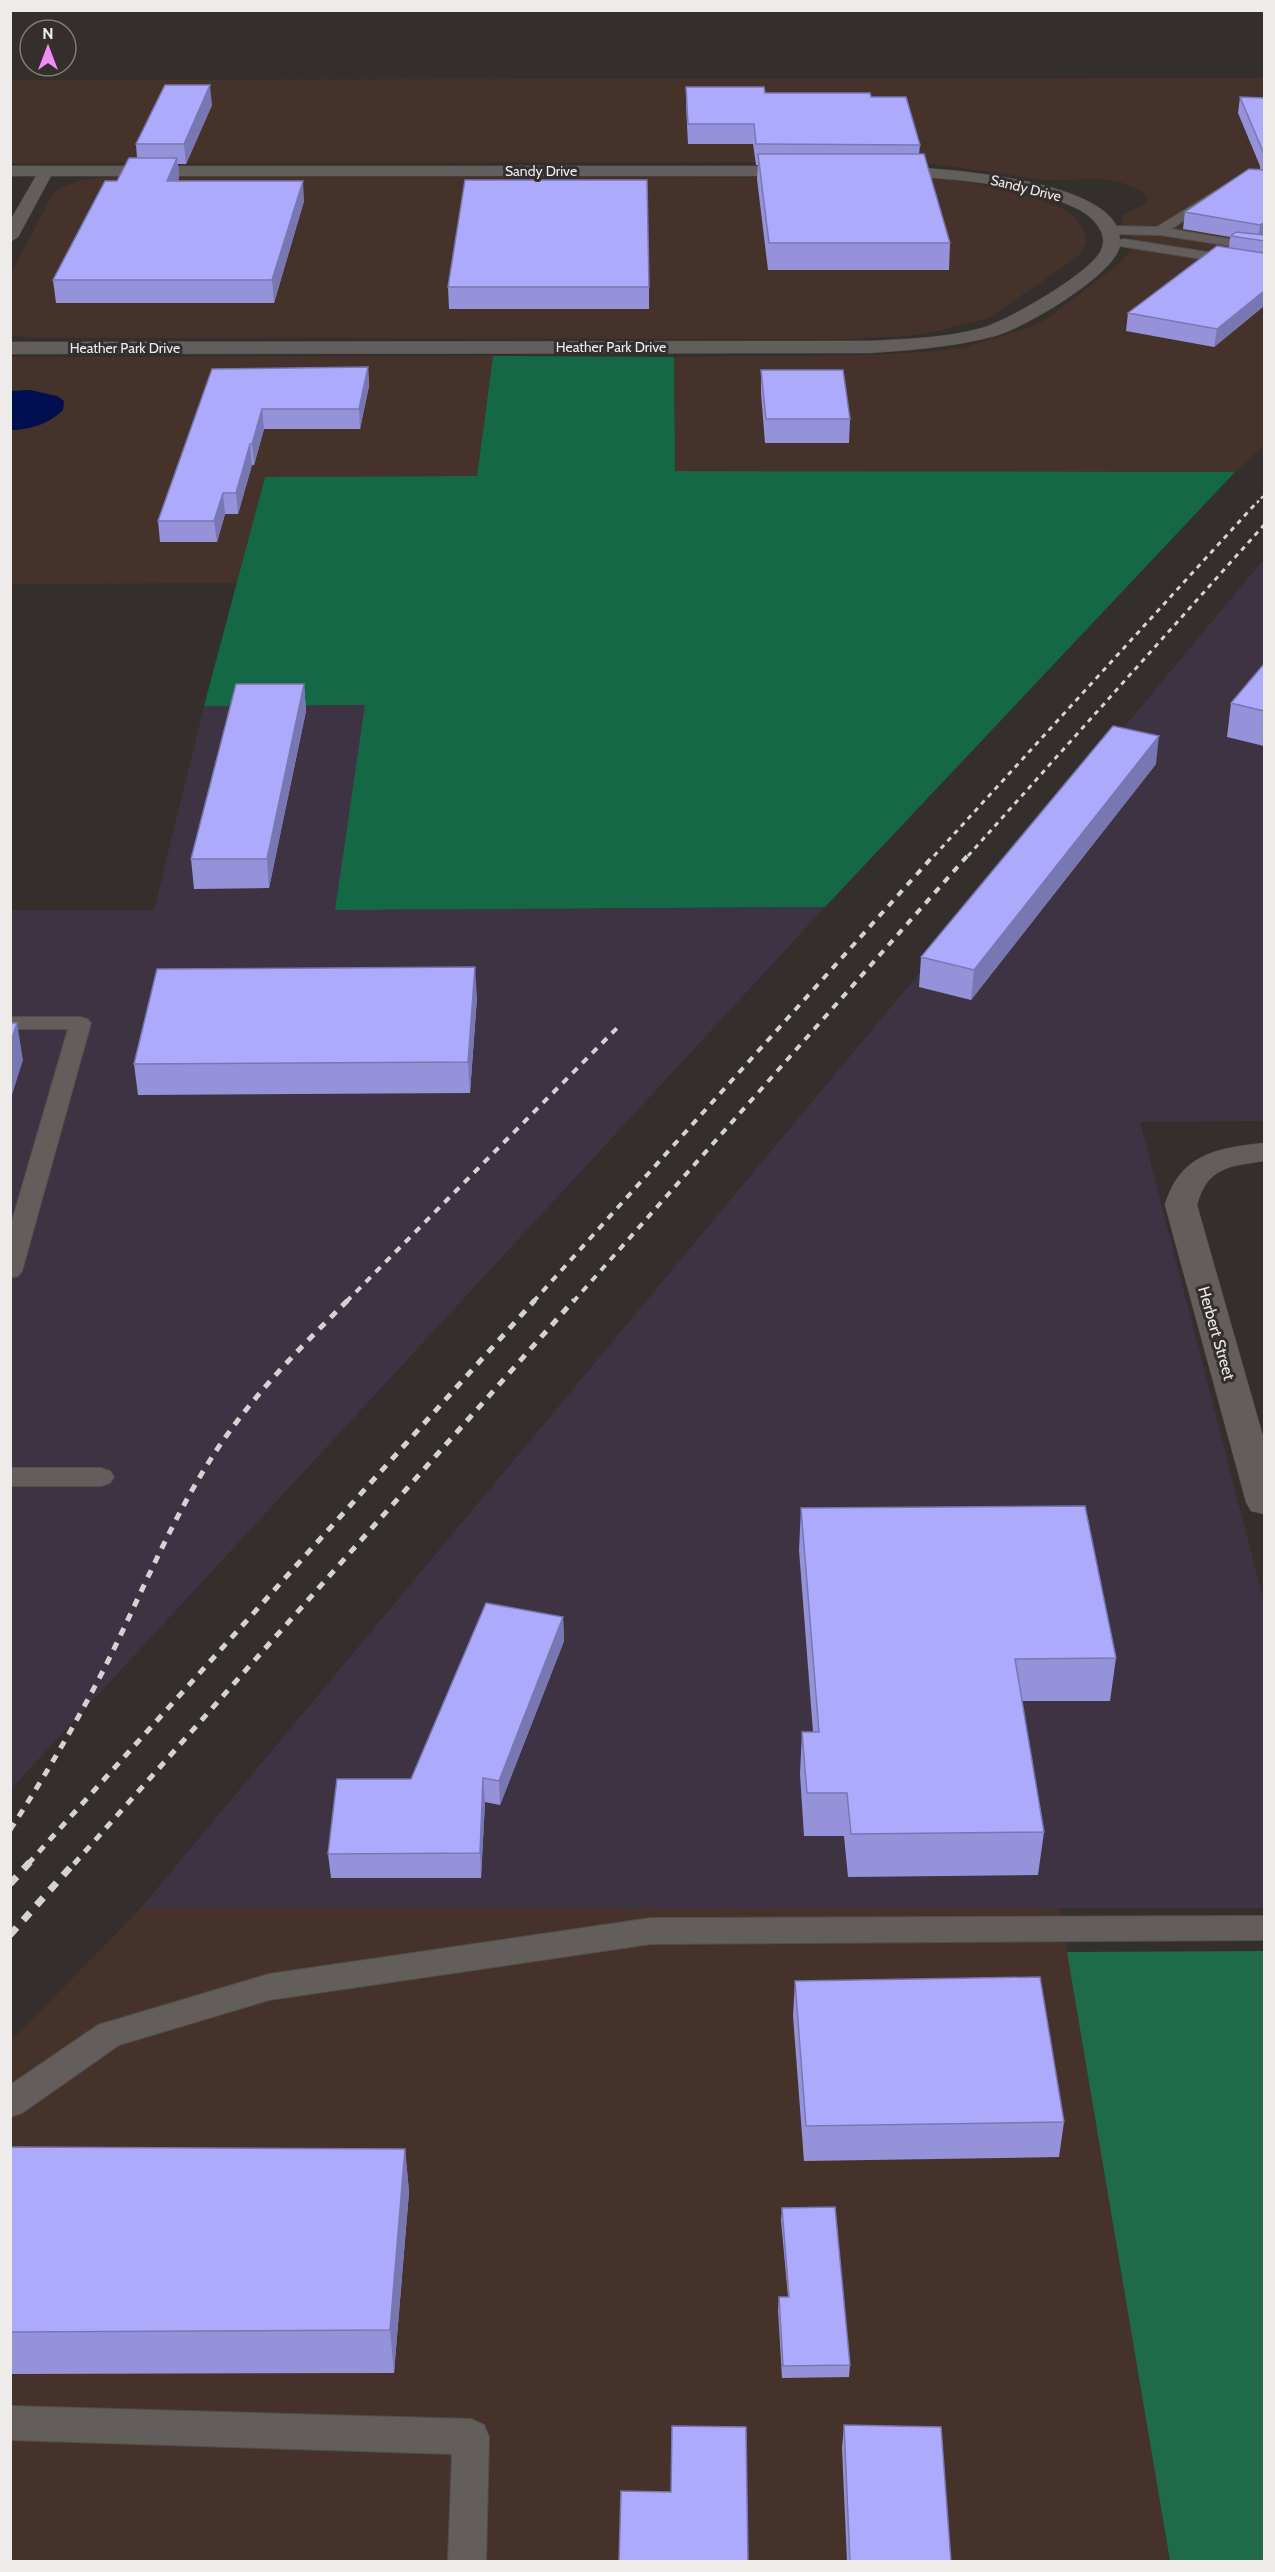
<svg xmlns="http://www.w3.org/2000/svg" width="1275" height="2572" font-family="Cabin,sans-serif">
<rect width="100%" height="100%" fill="#342f2d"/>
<!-- commercial -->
<path fill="#45332b" d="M1264,78V446L1235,472L675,471L674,357L871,355L924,352L962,348L1032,327L1051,316L1122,261L1131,250L1132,237L1122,220L1123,215L1145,204L1147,197L1140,190L1123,183L1100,179L1044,180L935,164L886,162L11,163L10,80Z
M117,176L933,178L974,183L1033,197L1061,208L1075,217L1083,229L1086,240L1083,250L1077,257L989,318L938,331L907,336L847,339L34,338L11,336L10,275L55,190L80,180Z
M493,356L477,476L265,477L237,583L11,584L10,357Z
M141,1908H1060L1170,2561L11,2562V2041Z"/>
<!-- industrial -->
<path fill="#3e3343" d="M1264,559V1121L1140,1122L1264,1602V1908H141Z
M366,705L336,910L825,907L11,1789V910H154L204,706Z"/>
<!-- green -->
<path fill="#1f6a49" d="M1264,1951V2561H1170L1067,1952Z"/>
<!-- forest -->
<path fill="#146846" d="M493,356L674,357L675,471L1235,472L825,907L335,910L365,705L204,706L265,477L477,476Z"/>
<!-- water -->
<path fill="#000f4f" d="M30,390L57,396L64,401L63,410C49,424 30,430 11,430V391Z"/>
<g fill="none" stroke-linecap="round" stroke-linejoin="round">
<defs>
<path id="service" d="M1241,175L1264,179V185L1243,182L1171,229L1258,244L1264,241V251L1160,235L1111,234L1105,230L1111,226L1157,227Z
M1124,239L1264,261V269L1120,246V240Z
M10,1017H80L87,1019L91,1023L22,1271L18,1276L10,1278V1228L68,1029H10Z
M10,1468H101L110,1471L114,1477L110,1483L101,1486H10Z
M1264,1916V1940L651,1944L269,2000L119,2045L22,2113L10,2117V2085L98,2025L269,1974L651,1918Z
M10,2406L471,2419L484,2425L489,2437L486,2562H448L452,2454L10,2440Z"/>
<path id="minor" d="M10,166H801L809,171L801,176H51L18,237L10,242V221L36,176H10Z
M886,166C939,168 1077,177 1112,219C1118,226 1122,241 1119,249C1109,278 1024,328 995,336C953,347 912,350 869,353L10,354V342L869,341C907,339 946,338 982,328C1007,321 1095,271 1102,248C1108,231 1091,216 1078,209C1035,188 982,182 935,178C917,177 898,179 880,174L878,171L880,168Z
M1264,1143V1161C1230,1166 1207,1167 1197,1205L1264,1440V1514L1251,1511L1246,1502L1165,1205C1180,1154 1217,1148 1264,1143Z"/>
</defs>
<!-- service casing -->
<use href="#service" stroke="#524e4d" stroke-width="2"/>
<!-- minor casing -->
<use href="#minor" stroke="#524e4d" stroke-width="1"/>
<!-- service -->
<use href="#service" fill="#635e5c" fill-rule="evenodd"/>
<!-- minor -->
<use href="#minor" fill="#635e5c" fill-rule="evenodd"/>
<!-- rail-far4 -->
<path stroke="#d5d2d1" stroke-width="2" stroke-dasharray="3 3" stroke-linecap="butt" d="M1257,503L1264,495"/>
<!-- rail-far3 -->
<path stroke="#d5d2d1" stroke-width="3" stroke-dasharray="5 5" stroke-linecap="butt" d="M934,856L1258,501
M968,856L1264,525"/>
<!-- rail-far2 -->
<path stroke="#d5d2d1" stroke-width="4" stroke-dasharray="7 7" stroke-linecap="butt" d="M346,1302L621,1024
M533,1302L935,854
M573,1302L969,854"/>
<!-- rail-far1 -->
<path stroke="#d5d2d1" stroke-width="5" stroke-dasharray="8 8" stroke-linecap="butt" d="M10,1830C45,1776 77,1722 106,1665C141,1595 171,1520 214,1454C251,1397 300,1348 348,1300
M28,1864L535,1300
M74,1864L574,1300"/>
<!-- rail -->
<path stroke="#d5d2d1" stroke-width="7" stroke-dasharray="10 10" stroke-linecap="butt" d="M10,1884L30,1862
M10,1935L75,1862"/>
</g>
<!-- wall -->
<path fill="#9592da" d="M686,87L765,93L871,97L920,145L919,154L950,243L949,270H768L757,179L758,165H756L753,144H688L686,106Z
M1240,97L1264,98V306L1214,347L1126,331L1128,313L1229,248L1230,237L1183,229L1185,212L1260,170V166L1238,113Z
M212,105L186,164H178L179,178L178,181L304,201L274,303H56L53,280L137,158L136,144Z
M448,287H649V309H449Z
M368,367L369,386L360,429H264L254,465H252L238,514H225L217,542H160L158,521L212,369Z
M761,370L850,419L849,443H765L761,393Z
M1264,664V746L1227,737L1231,703Z
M304,684L306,711L269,888L194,889L191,859Z
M1156,764L971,1000L919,987L921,957Z
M477,997L470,1093L138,1095L134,1064Z
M801,1508L1116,1658L1110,1701H1022L1044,1832L1038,1875L848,1877L844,1836H804L800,1774L802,1732H813L799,1550Z
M563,1617L564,1641L500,1805L485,1802L481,1878H331L328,1854L411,1779Z
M795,1981L1064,2122L1059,2157L804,2161L793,2016Z
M10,2147L405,2149L409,2192L394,2373L10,2374Z
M782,2208L850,2365L849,2377L782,2378L778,2310L779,2297H788L781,2220Z
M844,2425L951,2562H847L842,2448Z"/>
<!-- shaded-wall -->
<path fill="#7977b2" d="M210,85L212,105L186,164L184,144Z
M177,158L179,178L169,201L167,181Z
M303,181L304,201L274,303L272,280Z
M1264,223V239L1258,240L1260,225Z
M1264,291V306L1214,347L1217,329Z
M368,367L369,386L360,429L359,409Z
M262,409L264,429L254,465L252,444Z
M250,444L252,465L238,514L236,493Z
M223,493L225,514L217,542L214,521Z
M304,684L306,711L269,888L267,859Z
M1159,736L1156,764L971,1000L974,970Z
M475,967L477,997L470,1093L468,1062Z
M17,1023L23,1060L10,1101V1044Z
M563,1617L564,1641L500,1805L499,1781Z
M483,1778L485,1802L481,1878L480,1853Z
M405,2149L409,2192L394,2373L390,2330Z"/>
<!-- building -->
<path fill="#adaafe" stroke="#7977b2" stroke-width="1.5" d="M165,85H210L184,144H136Z
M686,87H764L765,93H870L871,97H906L920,145L756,144L754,124H688Z
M1240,97L1264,98V154Z
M758,154H924L950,243H769Z
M129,158H177L167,181H303L272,280H53L105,181H117Z
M1249,169L1264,170V223L1260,225L1185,212Z
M465,180H647L649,287H448Z
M1236,232L1264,235V241L1231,236Z
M1217,246L1264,253V291L1217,329L1128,313Z
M368,367L359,409H262L252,444H250L236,493H223L214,521H158L212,369Z
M761,370H843L850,419H766Z
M1264,664V711L1231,703Z
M236,684H304L267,859H191Z
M1113,726L1159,736L974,970L921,957Z
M475,967L468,1062L134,1064L157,969Z
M10,1023H17L10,1044Z
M1085,1506L1116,1658L1015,1659L1044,1832L851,1834L847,1793H807L802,1732H819L801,1508Z
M486,1603L563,1617L499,1781L483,1778L480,1853L328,1854L337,1779H411Z
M1040,1977L1064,2122L806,2126L795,1981Z
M10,2147L405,2149L390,2330L10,2332Z
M835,2207L850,2365L783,2366L779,2297H789L782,2208Z
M844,2425L941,2427L951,2562H850Z
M672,2426L746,2427L748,2562H619L621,2491L671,2492Z"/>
<g text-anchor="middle" stroke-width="6" stroke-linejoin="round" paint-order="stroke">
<!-- far-street labels -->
<g font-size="14" fill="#eeebea" stroke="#342f2d">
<text x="541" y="176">Sandy Drive</text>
<text transform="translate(1026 188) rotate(14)" y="5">Sandy Drive</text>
<text x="611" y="352">Heather Park Drive</text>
<text x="125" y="353">Heather Park Drive</text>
</g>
<!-- street labels -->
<g font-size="16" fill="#eeebea" stroke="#342f2d">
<text transform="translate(1217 1333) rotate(74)" y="6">Herbert Street</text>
</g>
</g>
<!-- border -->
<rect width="1275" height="2572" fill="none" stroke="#eeebea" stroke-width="24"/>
<!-- north arrow -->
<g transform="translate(48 48)"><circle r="28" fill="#342f2d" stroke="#7e7a79" stroke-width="1.5"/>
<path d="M0-4.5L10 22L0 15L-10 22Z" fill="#f18bf5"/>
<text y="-9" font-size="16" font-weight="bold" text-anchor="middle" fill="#eeebea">N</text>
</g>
</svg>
